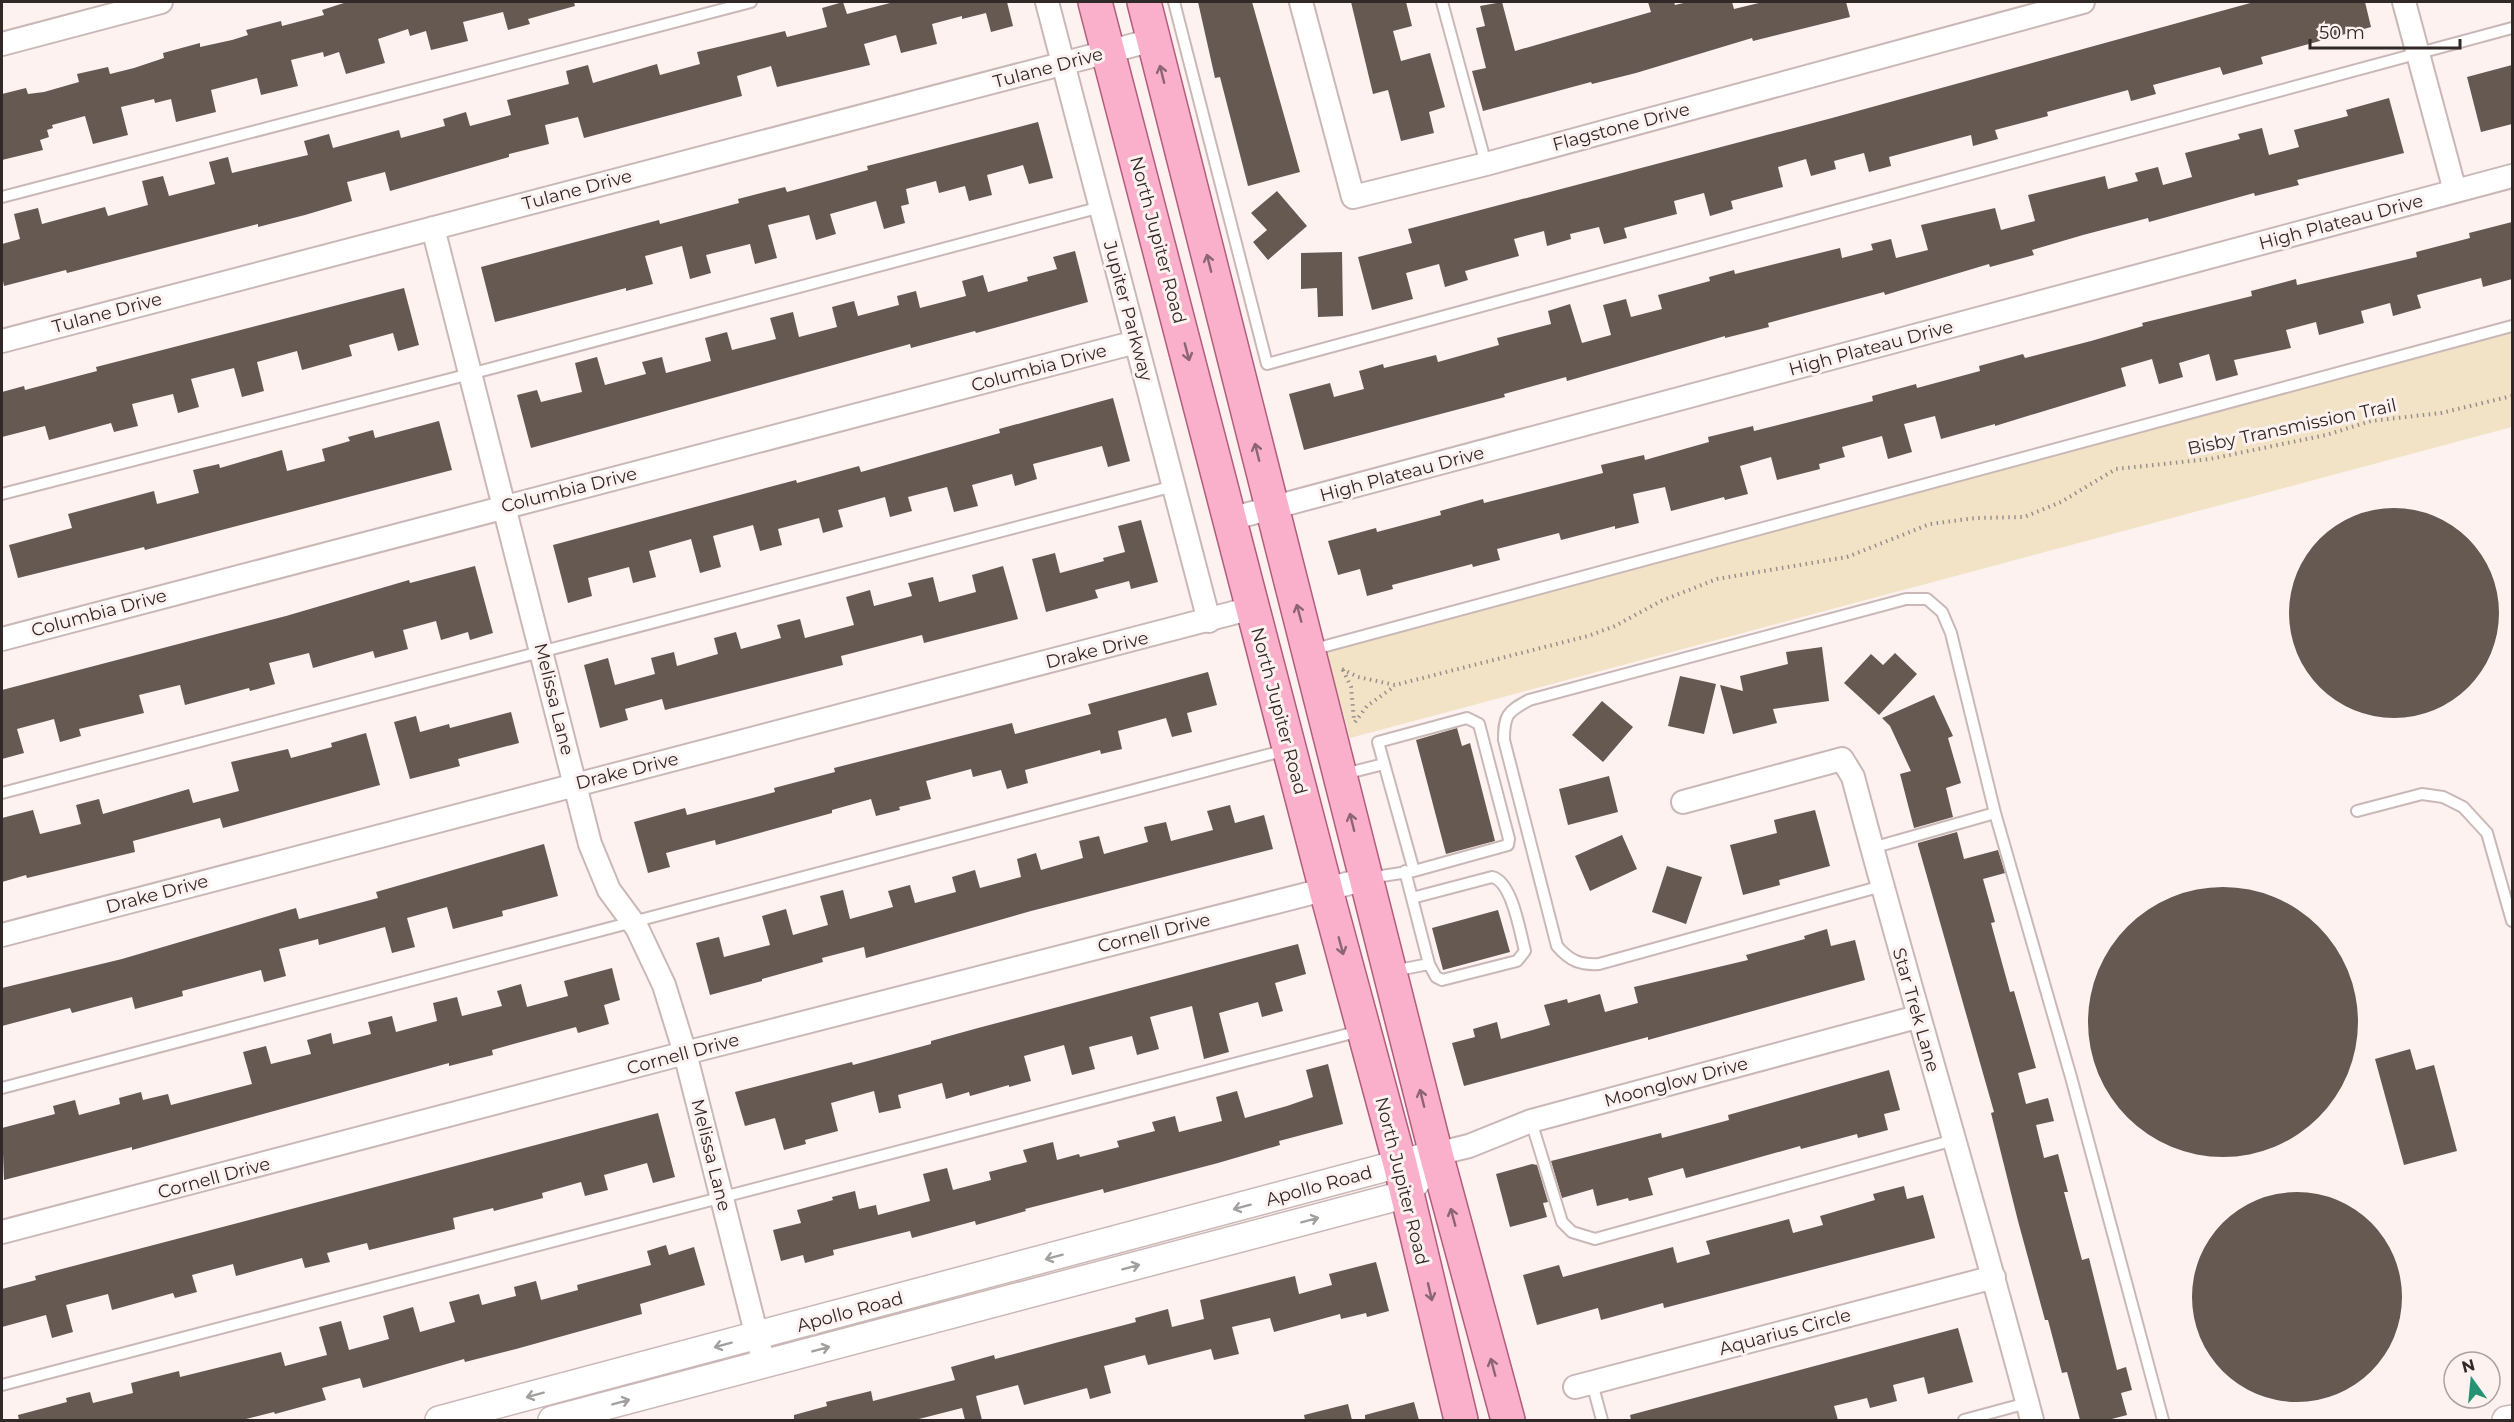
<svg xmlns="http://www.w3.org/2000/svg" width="2514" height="1422" font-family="Montserrat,sans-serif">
<rect width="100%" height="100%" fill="#fdf2f0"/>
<!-- green -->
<path fill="#f2e3c7" d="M2512,330V427L1350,738L1325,647Z"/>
<!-- building -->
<path fill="#655951" d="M347,2H574L575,6L528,19L530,24L508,30L503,12L463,22L468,41L431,50L426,31L410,36L408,29L378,39L385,63L346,74L339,52L324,57L323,52L291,60L298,86L261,95L257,78L211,90L216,112L176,122L171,99L155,103L154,99L121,107L128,135L93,144L85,116L52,125L53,128L47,130L49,137L40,140L43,150L2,160V94L26,88L28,94L44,92L79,82L77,74L108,67L110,74L134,68L164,58L163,53L200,43V47L232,40L248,35L246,30L281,21L282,26L324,15L322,10Z
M843,2L847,14L894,2H1007L1013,26L991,32L986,13L962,19V16L932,24L937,44L901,53L896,35L864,44L870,65L777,87L771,66L737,76L742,96L584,138L578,117L545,125L549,144L509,154V157L390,191L385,172L347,182L352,201L305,215L258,227V224L67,273L66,270L4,286L2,276V244L20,239L14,214L38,208L42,224L105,207L108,216L148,205L142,181L163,176L169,196L215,184L209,162L228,157L232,173L308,155L304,141L329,134L333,148L399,130L401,138L445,126L443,119L466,112L470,126L511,115L507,100L569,84L566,71L588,65L593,83L657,64L660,75L700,64L697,52L785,31L787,37L827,27L822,8Z
M1198,2H1252L1300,172L1248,186L1220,77L1215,78Z
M1351,2H1406L1412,26L1393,31L1401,61L1430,53L1445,107L1429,112L1434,133L1401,141L1388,90L1373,94Z
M1502,2L1515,51L1651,12L1648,2H1674L1675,5L1688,2H1732L1734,9L1763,2H1846L1850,17L1753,41L1752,38L1636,73L1592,84L1591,82L1483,111L1472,71L1486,68L1476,28L1485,26L1480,6Z
M2254,2H2365L2371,27L2261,57L2263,64L2223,75L2220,67L2153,85L2156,94L2131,101L2128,90L2047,112L2048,116L1995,130L1998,139L1973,146L1971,135L1889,157L1891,166L1869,172L1864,153L1834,161L1836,169L1811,176L1806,159L1778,167L1783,187L1731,201L1733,209L1710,216L1704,193L1674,201L1677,214L1624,228L1627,238L1604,244L1599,227L1570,234L1571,239L1547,246L1544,231L1514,239L1519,256L1465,271L1468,280L1445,287L1439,264L1406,273L1413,299L1372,310L1358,257L1412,243L1408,229L1832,118Z
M2512,65V124L2481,132L2467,77Z
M2389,98L2404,153L2297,180L2299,185L2255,196L2254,193L2149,222L2148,218L2083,235L2032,250L2034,255L1990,267L1989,264L1885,295L1884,292L1768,323L1769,327L1725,338V336L1567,381L1566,377L1504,394L1505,397L1304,450L1289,394L1330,383L1334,397L1364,389L1359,371L1383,364L1384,368L1436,355L1438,362L1499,345L1497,338L1551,324L1548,311L1570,304L1582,343L1611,335L1603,305L1626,299L1631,317L1662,309L1658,295L1710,281L1709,277L1734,270L1735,274L1840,248L1842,258L1873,250L1871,244L1891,239L1896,258L1928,250L1921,225L1995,208L2001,230L2035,221L2028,195L2105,176L2108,189L2138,181L2135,173L2158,167L2163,185L2192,177L2185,153L2240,139L2238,134L2262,128L2269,155L2299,147L2294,130L2348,116L2346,110Z
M1038,122L1053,178L1029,184L1023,165L987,175L992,195L969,201L965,186L939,193L936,181L906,189L909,204L901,206L905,223L884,229L876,201L830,214L836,234L816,240L809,215L768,225L777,258L755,264L750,244L706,255L711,273L690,279L682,246L645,256L653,284L626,291V288L495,322L481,267L659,220L660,224L739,203L738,199L785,187L787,192L868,170L867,166Z
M1277,191L1307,226L1268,260L1253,242L1267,230L1251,213Z
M2512,222V279L2483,287L2481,278L2417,295L2421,308L2393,316L2390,303L2361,311L2364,323L2319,335L2316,322L2286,330L2291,348L2234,360L2238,375L2216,381L2209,354L2179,363L2183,377L2159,384L2152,359L2121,368L2126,386L1995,426V424L1941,439L1935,416L1904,424L1912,452L1888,459L1882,436L1842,447L1845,457L1819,464L1820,469L1777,480L1771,457L1740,466L1748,494L1725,500L1724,497L1671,511L1665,487L1633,494L1639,523L1615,529V526L1561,540L1559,533L1497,549L1500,560L1473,567L1472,564L1392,585L1393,589L1367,596L1360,569L1338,575L1328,541L1376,528L1377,532L1441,515L1440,511L1483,499L1484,503L1603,473L1601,465L1644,455L1645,460L1709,442L1708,437L1753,426L1754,431L1873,401L1872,396L1916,384L1917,388L1980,371L1979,366L2023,354L2025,358L2091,341L2143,326L2142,323L2252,296L2251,291L2296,279L2297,285L2417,257L2416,252L2470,238L2469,233Z
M1075,251L1088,302L976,333L975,331L911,348L910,344L531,448L517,395L537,390L541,402L582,392L575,363L597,357L605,385L646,374L642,362L662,357L666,373L711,361L705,338L727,332L732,350L776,339L770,318L793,312L799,337L837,327L832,307L854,301L858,316L899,305L897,296L916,291L920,308L966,296L962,281L983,275L988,292L1028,281L1027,277L1057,269L1053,257Z
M1342,252L1343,316L1318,317L1317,288L1301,289V253Z
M404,288L419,345L398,351L393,333L349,345L352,356L302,370L297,351L257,362L264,391L242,397L234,368L191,379L199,407L178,413L173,394L132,404L138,426L114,432L111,423L49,440L45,426L2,437V392L24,386L25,390L97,371L96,367Z
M1113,398L1130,461L1108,467L1102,446L1033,464L1037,479L1015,486L1012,474L972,485L978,506L954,512L947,487L908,497L912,511L890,517L885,497L838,510L843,527L823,533L819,518L778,529L782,545L760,551L753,525L713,536L721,567L700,573L691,539L649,551L656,577L633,583L629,567L588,578L592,596L568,603L553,545L796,480L797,483L859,466L861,472L1000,433L999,429Z
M439,421L452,470L145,550L144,547L18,578L9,545L72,528L68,514L154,491L157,504L199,493L193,470L219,464L220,468L282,450L287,471L325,461L322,449L350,441L348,437L373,430L375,438Z
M2289 613a105 105 0 1 1 210 0a105 105 0 1 1-210 0Z
M1141,520L1158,582L1131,589L1129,581L1095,590L1098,598L1046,612L1032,559L1055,553L1060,573L1104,561L1103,558L1125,552L1118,526Z
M475,566L493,633L470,640L468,632L441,640L436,621L403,630L408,649L375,658L373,651L313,668L309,653L269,663L275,684L250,691L249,688L185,705L180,685L139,695L144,713L79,729L81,736L60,742L54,719L17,729L24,753L2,759V690L286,616L409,580L410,583Z
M1003,566L1018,619L924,643L922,635L841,656L843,665L665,710L662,699L625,709L628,720L600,728L584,665L608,658L615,685L655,674L651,658L674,652L677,666L718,654L714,638L736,632L741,649L781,638L777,625L800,619L805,638L854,625L846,597L870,590L874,606L912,596L908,583L933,577L939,602L976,592L972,575Z
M1822,647L1829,701L1773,709L1777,723L1733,734L1720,685L1743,691L1740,676L1788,664L1786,652Z
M1895,653L1917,674L1879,715L1844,683L1871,654L1883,665Z
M1208,672L1217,705L1187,713L1192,732L1172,737L1166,718L1118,731L1122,749L1101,754L1100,750L1025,770L1028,783L1007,789L1001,770L973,777L971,769L926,781L931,799L899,807L900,810L876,816L871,799L832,810V813L716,845L715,840L666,853L670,867L648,873L634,822L685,808L687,815L775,792L774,788L835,772L834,768L1012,723L1015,734L1091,714L1088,704Z
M1680,676L1716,684L1704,734L1668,726Z
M1934,695L1953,736L1948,738L1961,783L1946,788L1953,817L1914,828L1900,774L1911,771L1890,726L1882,718Z
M1602,701L1633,727L1603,762L1572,735Z
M511,712L519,743L458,759L460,766L410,779L394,722L416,716L420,732L449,724L450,728Z
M1457,728L1462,746L1470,743L1495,841L1446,854L1416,740Z
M366,733L380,785L223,828L220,818L133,841L135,852L27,878L26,875L2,882V818L33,810L40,834L81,824L76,805L99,799L103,814L189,789L193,803L239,791L231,762L288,749L291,758L332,747L331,743Z
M1609,776L1618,812L1568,825L1559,789Z
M1230,805L1235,823L1264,815L1273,849L1031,911L866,958L864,947L822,958L823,962L762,979V981L710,995L696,943L719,937L724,957L770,945L762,916L786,909L793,935L828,925L820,896L843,890L850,919L893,907L888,891L910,885L915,903L956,892L952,877L975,870L980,888L1021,877L1017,859L1036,853L1041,870L1083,858L1079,841L1099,836L1104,854L1148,842L1144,827L1166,822L1171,841L1213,830L1207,811Z
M1815,810L1830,866L1779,880L1780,885L1743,895L1730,845L1777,833L1774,820Z
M1957,832L1964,859L1998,850L2005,873L1983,879L1995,922L1991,923L2010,992L2014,991L2036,1068L2018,1073L2026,1104L2048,1098L2054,1121L2036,1125L2044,1158L2058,1154L2068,1192H2064L2082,1260L2089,1258L2117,1370L2126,1367L2132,1390L2121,1393L2127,1415L2108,1420H2080L2067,1372L2062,1373L2048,1320H2045L2018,1221L1991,1113L1994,1112L1918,845V843Z
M1622,835L1637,869L1590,891L1575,856Z
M544,844L558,896L502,911L503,916L453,929L447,907L407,918L415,947L392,953L385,927L319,945L318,939L279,949L286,976L264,982L261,970L182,991L183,996L135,1009L132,997L72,1013L70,1008L2,1026V988L122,959L296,908L299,919L378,898L376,892Z
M1667,866L1702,877L1686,924L1652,912Z
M2088 1022a135 135 0 1 1 270 0a135 135 0 1 1-270 0Z
M1498,910L1510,952L1443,970L1432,928Z
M1827,929L1831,946L1855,940L1865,980L1648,1040V1037L1464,1086L1452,1043L1475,1037L1473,1029L1497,1022L1501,1039L1550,1025L1544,1005L1567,999L1568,1003L1600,994L1605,1012L1638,1003L1634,987L1748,960L1746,955L1805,939L1804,936Z
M1298,944L1306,974L1275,983L1283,1011L1262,1017L1258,1002L1219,1013L1229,1052L1204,1059L1192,1006L1150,1017L1159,1049L1137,1055L1132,1036L1089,1047L1095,1069L1072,1075L1064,1045L1024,1056L1031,1081L1009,1087V1085L970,1096L969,1092L946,1099L942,1083L898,1095L901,1108L879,1113L874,1091L831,1103L838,1131L805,1140L806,1144L784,1150L775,1118L745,1126L735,1092L852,1062L853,1065L931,1044V1041L978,1028Z
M612,968L620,1000L604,1005L609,1024L578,1033L576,1027L492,1050L493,1055L449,1066V1063L132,1150V1147L4,1180L2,1128L55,1114L53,1106L75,1100L79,1115L120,1104L119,1098L141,1092L143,1100L168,1094L171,1105L252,1084L243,1052L266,1046L271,1064L311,1054L307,1040L331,1033L333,1044L371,1034L368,1022L392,1016L396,1032L437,1021L433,1003L457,997L462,1016L502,1006L497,991L521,984L527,1007L568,996L564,981Z
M2410,1049L2416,1070L2434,1065L2457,1151L2404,1165L2375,1059Z
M1328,1064L1343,1124L1279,1141L1280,1145L1218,1163L1104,1193L1103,1189L1025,1209L1026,1211L976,1225L975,1221L912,1238L910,1231L833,1250L834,1255L805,1263L803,1255L781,1261L773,1230L801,1223L797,1210L833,1200L832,1197L855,1191L859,1209L876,1205L878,1215L930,1201L923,1174L947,1168L953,1190L991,1180L989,1172L1027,1162L1023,1150L1053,1142L1057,1160L1079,1154L1080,1157L1119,1147L1117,1141L1155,1131L1152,1122L1175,1116L1179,1132L1222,1121L1216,1097L1237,1091L1245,1118L1287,1106L1313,1097L1306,1070Z
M1889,1070L1900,1110L1884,1114L1888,1130L1858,1138L1857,1134L1801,1149L1800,1146L1686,1178L1683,1168L1648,1178L1653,1195L1629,1201L1628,1198L1597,1206L1593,1189L1562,1198L1551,1161L1661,1133L1662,1138L1729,1120L1728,1115Z
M658,1113L675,1177L653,1183L647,1163L604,1175L608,1190L585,1196L581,1182L542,1193L543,1198L494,1211L493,1208L453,1218L455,1229L369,1250L367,1243L327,1253L330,1262L305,1268L302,1258L236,1276L233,1264L192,1275L197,1292L175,1298L173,1293L112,1310L108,1294L66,1305L73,1332L52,1338L46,1315L2,1327V1289L36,1280L35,1276Z
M1532,1164L1537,1165L1548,1202L1543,1203L1547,1217L1510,1227L1496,1174Z
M1904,1186L1907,1199L1923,1195L1935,1238L1664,1308L1663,1303L1601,1320L1598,1308L1537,1325L1523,1275L1559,1265L1563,1277L1673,1247L1677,1263L1710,1254L1706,1241L1789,1219L1793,1233L1823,1225L1820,1216L1875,1200L1873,1194Z
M2192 1297a105 105 0 1 1 210 0a105 105 0 1 1-210 0Z
M666,1245L669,1255L694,1247L705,1285L640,1304L642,1314L516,1349L465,1362L464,1359L363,1388L360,1378L322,1388L326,1400L275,1414L274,1412L242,1420H19L18,1415L67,1402L66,1398L90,1392L93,1403L133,1393L131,1383L179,1371L180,1377L281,1352L285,1366L327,1355L319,1327L341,1321L349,1350L389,1339L383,1316L413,1307L420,1332L455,1322L449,1302L479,1294L482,1305L516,1296L514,1287L536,1281L541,1300L578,1290L577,1285L651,1265L647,1251Z
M1376,1262L1389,1311L1367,1317L1366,1313L1341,1319L1340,1314L1274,1332L1270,1318L1232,1327L1239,1354L1214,1360L1211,1349L1148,1365L1145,1355L1104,1366L1111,1393L1090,1399L1087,1388L1024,1405L1018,1385L976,1396L982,1420H965L962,1408L915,1420H794V1415L827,1406L826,1402L871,1391L873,1401L955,1380L951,1367L994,1355L995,1359L1059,1342L1136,1322L1135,1318L1168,1309L1172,1327L1204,1319L1200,1300L1295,1276L1299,1294L1332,1285L1329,1274Z
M1958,1328L1973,1382L1928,1394L1924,1377L1893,1385L1897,1401L1870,1408L1867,1398L1834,1406L1838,1420H1631L1630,1415Z
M1414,1402L1419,1420H1365V1415Z
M1348,1404L1352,1420H1305L1304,1415Z"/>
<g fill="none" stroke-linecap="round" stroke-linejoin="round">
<defs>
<path id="service" d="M1174,2L1267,364L2512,28
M1442,2L1486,164
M2,197L751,2
M2,494L470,374L1101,207
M1311,650L2512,326
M1344,774L1384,764
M2,793L1174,486
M2357,811L2422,794L2443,797L2463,807L2487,833L2512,921
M1995,813L2071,1077L2163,1420
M1872,848L1995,813L1951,633L1942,612L1927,599H1906L1529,700C1507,712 1504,715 1504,740L1557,946C1570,961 1580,965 1599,964L1882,886
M1369,878L1414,871L1508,845L1509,839L1479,724L1467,718L1378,742L1414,871
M1412,898L1492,877C1512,881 1520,932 1525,951L1517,961L1442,980L1436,977L1429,964
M1393,971L1429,964L1405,871
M2,1088L1286,750
M1531,1121L1562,1222L1572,1232L1595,1239L1954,1140
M1592,1383L1602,1420
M2,1385L1360,1031
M1964,1420L2027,1403"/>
<path id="minor" d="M1047,2L1209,621
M1301,2L1353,197L1486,164L2083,2
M2404,2L2455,191
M2,44L161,2
M433,228L590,844L609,890L637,928L664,985L685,1053L764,1364
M2,341L1153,40
M1230,519L2512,176
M2,639L1136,342
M1683,802L1842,759L1853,777C1910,992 1975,1205 2032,1420
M2,935L1252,608
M1436,1154L1469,1146L1531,1121L1917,1017
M2,1232L685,1053L1366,879
M1575,1387L1994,1277"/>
<path id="tertiary" d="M439,1420L1436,1154
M552,1420L1407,1194L1419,1178
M2506,1420L2512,1419"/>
<path id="primary" d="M1095,2L1326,890L1400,1164L1461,1420
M1144,2L1436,1154L1508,1420"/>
</defs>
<!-- service casing -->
<use href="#service" stroke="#cab8b6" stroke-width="14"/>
<!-- minor casing -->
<use href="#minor" stroke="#cab8b6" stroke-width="26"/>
<!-- tertiary casing -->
<use href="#tertiary" stroke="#cab8b6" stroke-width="30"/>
<!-- primary casing -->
<use href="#primary" stroke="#b15d7b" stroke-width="36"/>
<!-- path -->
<path stroke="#988f8d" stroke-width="4" stroke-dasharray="1.5 4.5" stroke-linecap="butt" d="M1342,669L1358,677L1395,685L1588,636L1615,626L1661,601L1717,579L1847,557L1930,524L1976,518L2024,517L2061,502L2116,469L2210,459L2326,435L2371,421L2441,413L2512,396
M1343,670L1351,687L1354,720
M1355,722L1367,706L1395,686"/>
<!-- service -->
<use href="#service" stroke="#fff" stroke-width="10"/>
<!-- minor -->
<use href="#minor" stroke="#fff" stroke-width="22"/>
<!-- tertiary -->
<use href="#tertiary" stroke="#fff" stroke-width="27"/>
<!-- primary -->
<use href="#primary" stroke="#faafcb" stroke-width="33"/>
</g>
<!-- one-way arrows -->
<defs><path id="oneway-shaft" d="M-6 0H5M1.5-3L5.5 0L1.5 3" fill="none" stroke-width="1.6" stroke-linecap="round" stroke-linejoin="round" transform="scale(1.5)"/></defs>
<g stroke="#8b6571">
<use href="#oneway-shaft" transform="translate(1162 74) rotate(-104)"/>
<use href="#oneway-shaft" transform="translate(1209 263) rotate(-104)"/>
<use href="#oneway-shaft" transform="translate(1187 352) rotate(75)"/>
<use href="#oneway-shaft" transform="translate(1257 452) rotate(-104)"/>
<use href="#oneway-shaft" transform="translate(1299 613) rotate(-105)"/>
<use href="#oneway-shaft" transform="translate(1352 822) rotate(-104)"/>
<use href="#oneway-shaft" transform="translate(1341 946) rotate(75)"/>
<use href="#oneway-shaft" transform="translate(1422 1098) rotate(-104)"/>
<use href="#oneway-shaft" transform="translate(1453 1217) rotate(-105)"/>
<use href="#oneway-shaft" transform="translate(1430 1292) rotate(77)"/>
<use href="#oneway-shaft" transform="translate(1493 1367) rotate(-105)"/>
</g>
<g stroke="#a29f9e">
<use href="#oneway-shaft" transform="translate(1242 1207) rotate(165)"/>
<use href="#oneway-shaft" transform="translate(1310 1220) rotate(-15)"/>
<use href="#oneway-shaft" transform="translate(1054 1257) rotate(165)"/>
<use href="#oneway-shaft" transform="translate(1131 1267) rotate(-15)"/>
<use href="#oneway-shaft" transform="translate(723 1345) rotate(165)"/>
<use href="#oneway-shaft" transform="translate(821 1349) rotate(-15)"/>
<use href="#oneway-shaft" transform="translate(535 1395) rotate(165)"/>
<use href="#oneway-shaft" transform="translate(621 1402) rotate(-15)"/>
</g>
<g text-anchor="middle" stroke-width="6" stroke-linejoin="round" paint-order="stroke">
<!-- street labels -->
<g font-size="18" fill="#302928" stroke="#fdf2f0">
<text transform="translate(1048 68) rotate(-15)" y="6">Tulane Drive</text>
<text transform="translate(1621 127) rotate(-15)" y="6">Flagstone Drive</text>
<text transform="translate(577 190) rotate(-15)" y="6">Tulane Drive</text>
<text transform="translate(2341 222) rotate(-15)" y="6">High Plateau Drive</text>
<text transform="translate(1158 240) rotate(75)" y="6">North Jupiter Road</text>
<text transform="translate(1128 311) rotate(75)" y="6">Jupiter Parkway</text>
<text transform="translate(107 313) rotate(-15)" y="6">Tulane Drive</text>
<text transform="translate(1871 348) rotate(-15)" y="6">High Plateau Drive</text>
<text transform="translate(1039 368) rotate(-15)" y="6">Columbia Drive</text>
<text transform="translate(2292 427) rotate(-12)" y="6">Bisby Transmission Trail</text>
<text transform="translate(1402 474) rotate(-15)" y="6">High Plateau Drive</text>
<text transform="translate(569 490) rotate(-14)" y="6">Columbia Drive</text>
<text transform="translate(99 613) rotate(-15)" y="6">Columbia Drive</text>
<text transform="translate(1097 650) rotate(-14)" y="6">Drake Drive</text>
<text transform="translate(554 699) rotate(76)" y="6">Melissa Lane</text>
<text transform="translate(1279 711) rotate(75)" y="6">North Jupiter Road</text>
<text transform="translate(627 771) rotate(-14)" y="6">Drake Drive</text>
<text transform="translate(157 894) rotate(-15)" y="6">Drake Drive</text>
<text transform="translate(1154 933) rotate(-14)" y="6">Cornell Drive</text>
<text transform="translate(1916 1010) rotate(74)" y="6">Star Trek Lane</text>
<text transform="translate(683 1054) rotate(-15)" y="6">Cornell Drive</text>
<text transform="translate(1676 1082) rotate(-15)" y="6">Moonglow Drive</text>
<text transform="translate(711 1155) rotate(76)" y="6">Melissa Lane</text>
<text transform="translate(214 1178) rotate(-15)" y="6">Cornell Drive</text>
<text transform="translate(1402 1181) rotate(76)" y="6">North Jupiter Road</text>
<text transform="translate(1319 1186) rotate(-15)" y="6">Apollo Road</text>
<text transform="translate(850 1312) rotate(-15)" y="6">Apollo Road</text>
<text transform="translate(1785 1332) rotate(-15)" y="6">Aquarius Circle</text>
</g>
</g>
<!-- border -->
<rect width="2514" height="1422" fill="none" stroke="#302928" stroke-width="6"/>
<!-- north arrow -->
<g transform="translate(2472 1380) rotate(345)"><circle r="28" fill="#fdf2f0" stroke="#aba2a0" stroke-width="1.5"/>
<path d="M0-4.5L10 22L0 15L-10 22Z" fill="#249374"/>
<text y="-9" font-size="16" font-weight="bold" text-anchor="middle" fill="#302928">N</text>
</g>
<!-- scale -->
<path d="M2310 39v9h150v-9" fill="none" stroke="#302928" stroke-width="3"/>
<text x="2319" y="39" font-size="18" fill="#302928" stroke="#fdf2f0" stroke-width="4.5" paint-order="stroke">50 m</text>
</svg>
